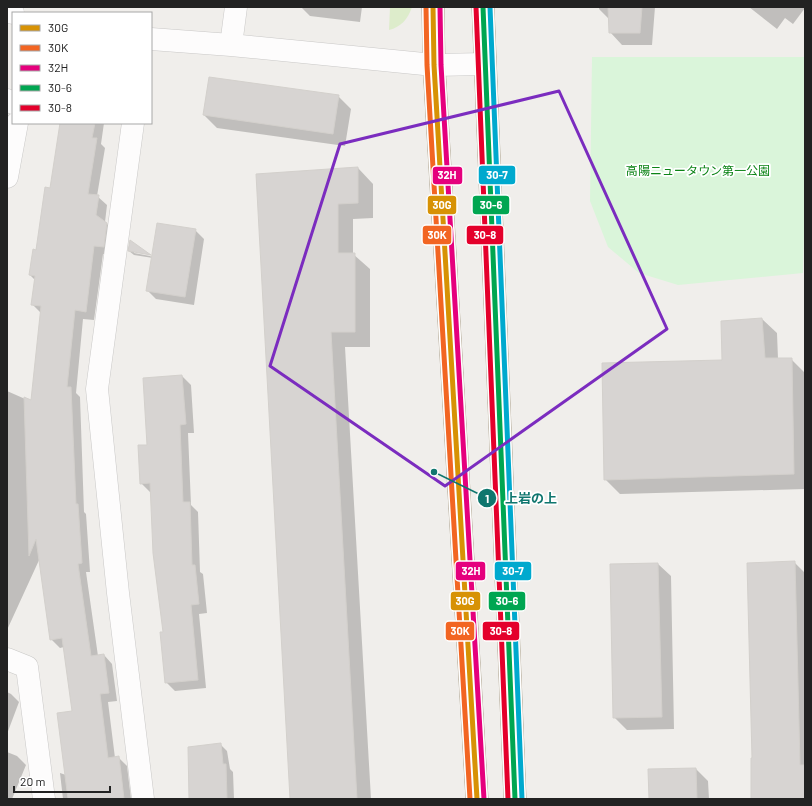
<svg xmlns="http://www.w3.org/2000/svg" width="812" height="806" font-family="Barlow,'Noto Sans JP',sans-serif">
<rect width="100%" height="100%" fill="#f0eeeb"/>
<!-- grass -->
<path fill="#ddeccb" d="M390,7H412C408,19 401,27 389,30Z"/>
<!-- park -->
<path fill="#daf5da" d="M592,57H805V200L803,273L678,285L639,273L608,247L590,201Z"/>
<!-- shadow -->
<path fill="#0003" d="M301,7H362L360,22L310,16Z
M599,7H655L652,45H622L610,32L609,19L599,9Z
M749,7H805V8L793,24L785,18L777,29Z
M338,96L351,109L345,146L217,128L204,115Z
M61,123H104L101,144L105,148L97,196L107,205L105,222L115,232L112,255L103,254L94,320L83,319L76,393L80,397L84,512L86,514L90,572H86L98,656L104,655L112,664L117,701L108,702L115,758H119L127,766L131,799H63L60,773L66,775L73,712L64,647L60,648L51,639L40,558L7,630V391L32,402L41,313L32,304L35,280L30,275L51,189Z
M358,168L373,184V218L353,219V254L370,269V347H345L371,799H291L257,175Z
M195,230L204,239L194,305L156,299L147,290L153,258L134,255L129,251H134V253L150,256L153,258Z
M762,319L777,333L778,359H791L805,373V489L620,494L605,479L723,360Z
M182,376L191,385L194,433H188L191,505L198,512L200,572L203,574L207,613L199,614L206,688L175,691L166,682L164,633L152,492H150L141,483L148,446Z
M794,562L805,573V799H752L753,759Z
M658,564L671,576L674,729L627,730L614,717L611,565Z
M7,692L11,694L19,702L7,734Z
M220,744L227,751L230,769L233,772L234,799H190Z
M7,752L17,756L26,765L12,799H7Z
M696,769L708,781L709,799H650Z"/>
<!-- building -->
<path fill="#d7d4d2" stroke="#d3d0cc" d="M608,7H642L640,33H609Z
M209,77L339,95L333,134L203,115Z
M60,123H95L92,138H97L88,194L99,195L96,215L107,223L104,247L94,246L86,312L75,310L67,387H71L76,504H78L82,563L78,564L91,656L104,654L109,693L100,694L108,758L119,756L124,799H68L57,713L72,711L62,638L50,640L36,539L29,556L24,397L31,400L41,306L31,305L35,276L29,275L33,249L36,250L45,187L50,188Z
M358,167V203L338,204V253H355V332H331L357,799H290L256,174Z
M157,223L196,229L185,297L146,291Z
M130,240L151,255L128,251Z
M762,318L765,358H792L794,474L604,480L602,363L722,360L721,321Z
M182,375L186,424L180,425L183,502H190L192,565H195L199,604L191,605L198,680L165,683L160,632H163L153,553L150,483L140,484L138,445H147L143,378Z
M795,561L800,765H805V799H751V758H752L747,563Z
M658,563L662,717L613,718L610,564Z
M221,743L223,764H226L227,799H189L188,747Z
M696,768L697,799H649L648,769Z"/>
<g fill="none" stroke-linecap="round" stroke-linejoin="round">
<defs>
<path id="minor" d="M7,12L13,13
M151,39L231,45L434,65L485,64
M231,45L236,7
M7,100L13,103
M133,123L97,389L118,593L143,799
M7,177L17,123
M7,659L27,667L44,799"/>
<path id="major" d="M433,7L434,65L477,799
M483,7L515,799"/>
</defs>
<!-- minor casing -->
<use href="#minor" stroke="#c9c8c7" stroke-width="23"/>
<!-- major casing -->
<use href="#major" stroke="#a79c86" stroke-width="23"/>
<!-- minor -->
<use href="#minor" stroke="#fdfcfc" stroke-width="22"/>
<!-- major -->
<use href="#major" stroke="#f3ede7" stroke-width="22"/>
<defs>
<path id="bus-1" d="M433,7L434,65L477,799"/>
<path id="bus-2" d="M426,7L427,65L470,799"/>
<path id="bus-3" d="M440,7L441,65L484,799"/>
<path id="bus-4" d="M483,7L515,799"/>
<path id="bus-5" d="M476,7L508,799"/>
<path id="bus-6" d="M490,7L522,799"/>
</defs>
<!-- bus-1 casing -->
<use href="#bus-1" stroke="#fff" stroke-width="8"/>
<!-- bus-2 casing -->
<use href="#bus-2" stroke="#fff" stroke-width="8"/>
<!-- bus-3 casing -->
<use href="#bus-3" stroke="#fff" stroke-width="8"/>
<!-- bus-4 casing -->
<use href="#bus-4" stroke="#fff" stroke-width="8"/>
<!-- bus-5 casing -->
<use href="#bus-5" stroke="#fff" stroke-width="8"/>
<!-- bus-6 casing -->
<use href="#bus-6" stroke="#fff" stroke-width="8"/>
<!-- bus-1 -->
<use href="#bus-1" stroke="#d79205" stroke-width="5"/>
<!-- bus-2 -->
<use href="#bus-2" stroke="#f26522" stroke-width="5"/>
<!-- bus-3 -->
<use href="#bus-3" stroke="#e5007d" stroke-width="5"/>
<!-- bus-4 -->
<use href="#bus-4" stroke="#00a651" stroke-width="5"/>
<!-- bus-5 -->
<use href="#bus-5" stroke="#e4002b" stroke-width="5"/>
<!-- bus-6 -->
<use href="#bus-6" stroke="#00a9ce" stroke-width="5"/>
</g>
<!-- marked area -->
<path fill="none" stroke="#7b2cbf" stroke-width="3" stroke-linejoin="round" d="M559,91L667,329L445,486L270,366L340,144Z"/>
<g text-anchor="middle" stroke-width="3.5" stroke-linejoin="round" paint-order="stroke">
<!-- park labels -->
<g font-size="12" fill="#0c8416" stroke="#fff">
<text x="698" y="175">高陽ニュータウン第一公園</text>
</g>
</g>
<!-- callouts -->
<path fill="none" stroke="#0f766e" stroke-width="1.5" d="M434 472L487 498"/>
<g fill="#0f766e" stroke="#fff" stroke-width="1.5">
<circle cx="434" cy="472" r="4"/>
<circle cx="487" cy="498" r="10"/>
</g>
<g font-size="12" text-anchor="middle" font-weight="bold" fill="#fff">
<text x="487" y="503">1</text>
</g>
<g font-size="13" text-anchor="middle" font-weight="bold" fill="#0f766e" stroke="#fff" stroke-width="3.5" stroke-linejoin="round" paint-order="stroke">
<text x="531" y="503">上岩の上</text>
</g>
<g stroke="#fff" stroke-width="1.5">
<rect x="478" y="165" width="38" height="20" rx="4" fill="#00a9ce"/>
<rect x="432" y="166" width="31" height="19" rx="4" fill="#e5007d"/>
<rect x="472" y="195" width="38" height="20" rx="4" fill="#00a651"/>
<rect x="427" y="195" width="30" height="20" rx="4" fill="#d79205"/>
<rect x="466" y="225" width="38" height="20" rx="4" fill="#e4002b"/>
<rect x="422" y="225" width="30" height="20" rx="4" fill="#f26522"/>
<rect x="494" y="561" width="38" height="20" rx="4" fill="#00a9ce"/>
<rect x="455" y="561" width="31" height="20" rx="4" fill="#e5007d"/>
<rect x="488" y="591" width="38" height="20" rx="4" fill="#00a651"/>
<rect x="450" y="591" width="31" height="20" rx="4" fill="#d79205"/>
<rect x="445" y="621" width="30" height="20" rx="4" fill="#f26522"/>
<rect x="482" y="621" width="38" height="20" rx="4" fill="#e4002b"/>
</g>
<g font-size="11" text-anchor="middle" font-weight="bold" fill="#fff">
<text x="497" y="179">30-7</text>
<text x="447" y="179">32H</text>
<text x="491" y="209">30-6</text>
<text x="442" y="209">30G</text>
<text x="485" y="239">30-8</text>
<text x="437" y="239">30K</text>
<text x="513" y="575">30-7</text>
<text x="471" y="575">32H</text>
<text x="507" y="605">30-6</text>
<text x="465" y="605">30G</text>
<text x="460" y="635">30K</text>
<text x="501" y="635">30-8</text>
</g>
<!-- border -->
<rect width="812" height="806" fill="none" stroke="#222222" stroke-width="16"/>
<!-- legend -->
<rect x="12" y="12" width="140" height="112" fill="#ffffff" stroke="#a7a7a7"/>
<rect x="20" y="25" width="20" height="6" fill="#d79205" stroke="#a7a7a7"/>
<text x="48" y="32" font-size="12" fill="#222222">30G</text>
<rect x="20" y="45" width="20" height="6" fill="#f26522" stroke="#a7a7a7"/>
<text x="48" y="52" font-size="12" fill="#222222">30K</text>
<rect x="20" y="65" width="20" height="6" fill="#e5007d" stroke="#a7a7a7"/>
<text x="48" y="72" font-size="12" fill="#222222">32H</text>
<rect x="20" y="85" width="20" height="6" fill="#00a651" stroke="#a7a7a7"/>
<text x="48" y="92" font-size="12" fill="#222222">30-6</text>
<rect x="20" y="105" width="20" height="6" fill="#e4002b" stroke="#a7a7a7"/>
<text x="48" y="112" font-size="12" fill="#222222">30-8</text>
<!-- scale -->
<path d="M14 786v6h96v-6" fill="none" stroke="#222222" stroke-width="2"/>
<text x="20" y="786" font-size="12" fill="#222222" stroke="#ffffff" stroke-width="3" paint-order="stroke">20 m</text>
</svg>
